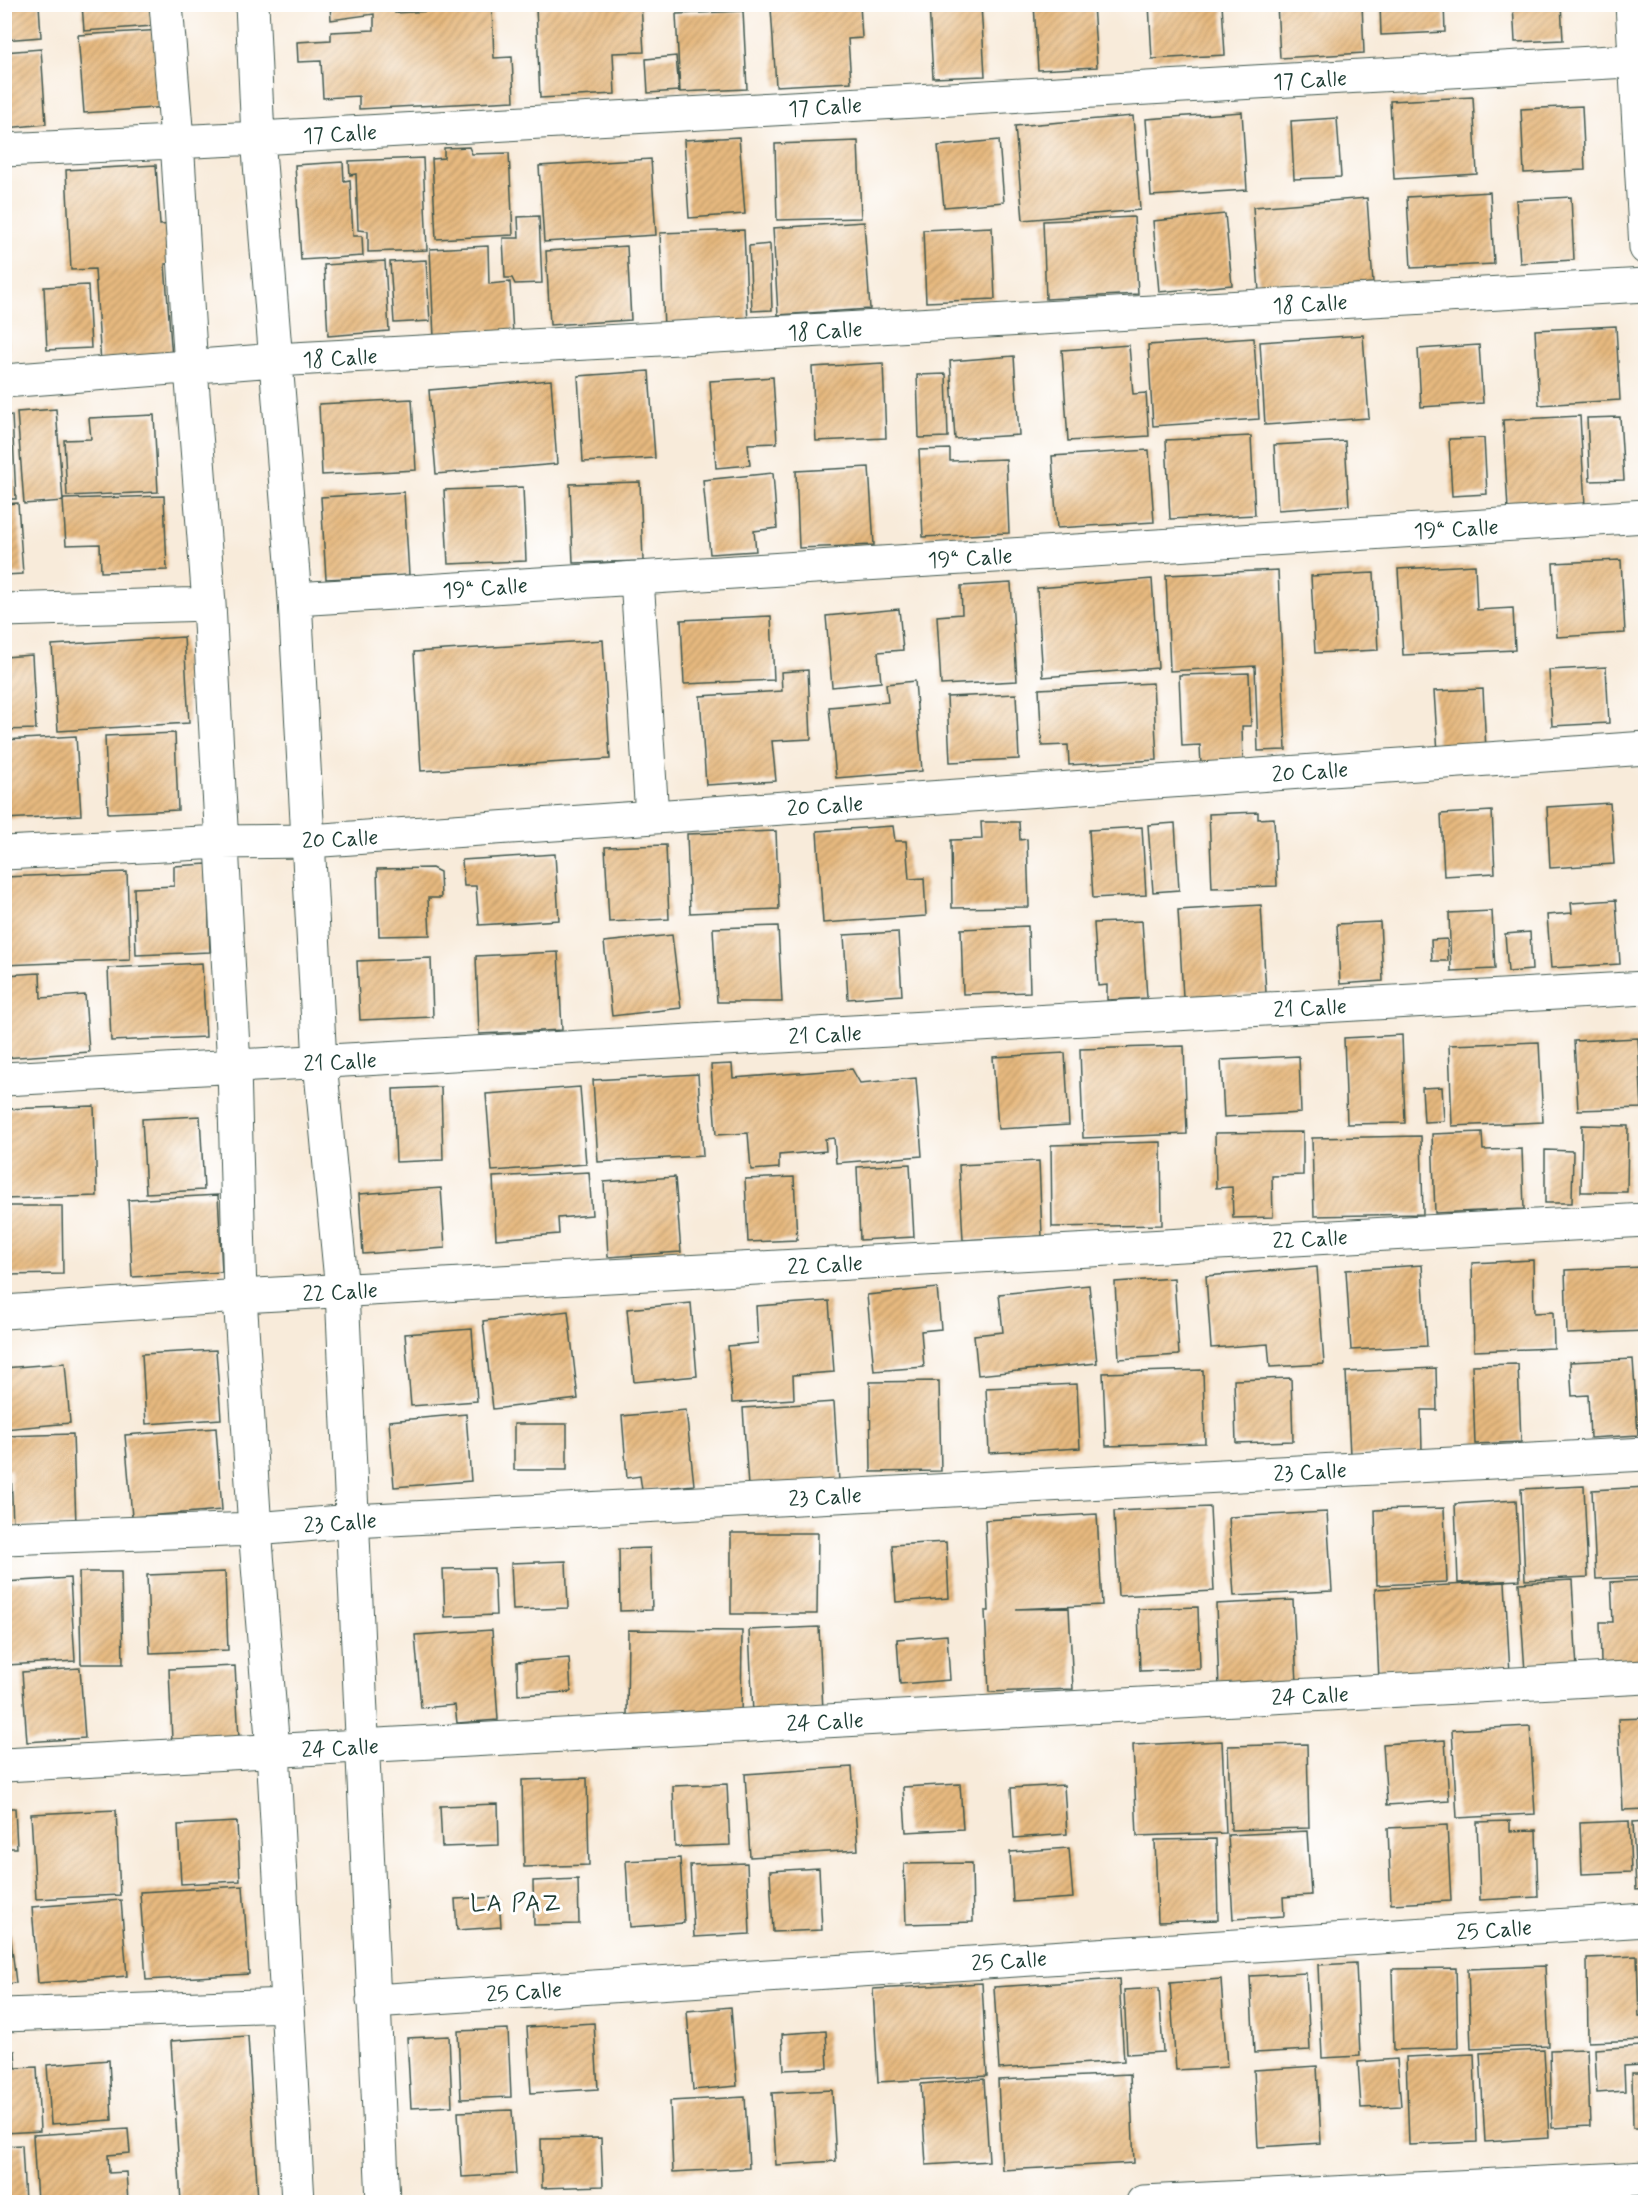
<svg xmlns="http://www.w3.org/2000/svg" width="1650" height="2207" font-family="Mynerve,sans-serif">
<defs>
<pattern id="building-hatch" width="6" height="6" patternUnits="userSpaceOnUse" patternTransform="scale(1.5)"><rect width="6" height="6" fill="#e7b97f"/><path d="M-1 1l2-2M0 6l6-6M5 7l2-2" fill="none" stroke="#bb9869"/></pattern>
</defs>
<rect width="100%" height="100%" fill="#fff"/>
<filter id="ink" filterUnits="userSpaceOnUse"><feTurbulence type="fractalNoise" baseFrequency=".0167" numOctaves="2"/><feDisplacementMap in="SourceGraphic" scale="12" xChannelSelector="R" yChannelSelector="G"/><feConvolveMatrix kernelMatrix="1 2 1 2 8 2 1 2 1" color-interpolation-filters="sRGB"/></filter>
<filter id="wash" filterUnits="userSpaceOnUse"><feTurbulence type="fractalNoise" baseFrequency=".008" numOctaves="4" result="noise"/><feDisplacementMap in="SourceGraphic" scale="24" xChannelSelector="R" yChannelSelector="G"/><feGaussianBlur stdDeviation="1.35" result="paint"/><feColorMatrix in="noise" values="0 0 0 0 0 0 0 0 0 0 0 0 0 0 0 0 0 1.4 0 .05"/><feComposite in="paint" operator="in"/></filter>
<g filter="url(#wash)">
<rect width="100%" height="100%" fill="#f8ebda"/>
<g id="blocks">
<!-- building -->
<path fill="url(#building-hatch)" d="M4,4H39L41,37L4,40Z
M82,4H151L153,26L84,31Z
M330,4H395V13L492,8L494,58L512,57L514,101L359,109V96L323,98L321,61L298,62L297,42L331,40V32L374,30V14L331,20Z
M592,4H641L644,52L613,53L615,94L540,98L536,7Z
M823,4H860L862,38L848,39L851,82L776,86L771,8Z
M929,4H981L985,76L933,78Z
M1034,4H1093L1097,67L1038,70Z
M1149,4H1222L1225,55L1152,59Z
M1277,4H1362L1364,53L1280,58Z
M1380,4H1444L1445,32L1381,35Z
M1513,4H1561L1563,40L1515,42Z
M743,11L747,89L680,92L676,14Z
M163,30L167,107L84,113L78,35Z
M41,49L46,124L7,128L4,52Z
M676,56L679,91L648,93L646,59Z
M1473,97L1477,174L1394,179L1390,101Z
M1582,106L1585,170L1524,173L1521,109Z
M1242,112L1247,190L1151,196L1146,119Z
M1133,116L1140,210L1023,220L1015,126Z
M1337,118L1341,177L1294,179L1291,121Z
M739,137L745,214L689,218L684,140Z
M999,140L1004,202L944,207L938,146Z
M858,141L861,218L777,220L775,144Z
M469,147L472,154L509,153L513,235L436,239L432,159L444,158V148Z
M423,158L427,250L368,252V231L358,230L356,174L350,175L349,161Z
M651,159L656,235L544,242L539,166Z
M343,162L344,181L350,180L353,236H362L363,256L301,260L295,165Z
M156,165L160,225L178,224L180,264H165L172,359L101,364L95,269L71,270L66,170Z
M1490,192L1494,264L1411,268L1407,197Z
M1571,197L1574,260L1520,263L1516,200Z
M1367,198L1373,283L1259,292L1253,207Z
M1225,214L1232,285L1159,292L1153,221Z
M539,216L542,283L515,284L512,278H505L503,238H519L518,217Z
M1134,217L1138,294L1046,299L1043,221Z
M864,222L870,309L778,315L773,228Z
M992,227L995,299L926,302L923,230Z
M744,230L748,325L664,328L660,233Z
M770,244L772,310L752,311L749,246Z
M488,246L489,284L510,282L513,334L434,338L430,249Z
M627,246L631,320L550,325L546,251Z
M426,260L430,321L394,323L390,262Z
M385,261L389,331L328,336L324,265Z
M4,283H6L9,349H4Z
M88,285L91,348L47,350L44,287Z
M1616,326L1620,400L1539,405L1535,330Z
M1363,335L1369,418L1265,425L1260,342Z
M1254,338L1259,419L1153,426L1148,345Z
M1129,345L1133,394L1146,393L1149,436L1068,441L1062,350Z
M1479,345L1483,403L1421,407L1418,349Z
M1014,356L1019,435L955,439L950,361Z
M883,363L886,438L816,441L812,367Z
M649,371L655,458L583,462L578,376Z
M946,374L948,437L919,438L917,375Z
M773,377L777,443L748,444L750,465L716,468L710,381Z
M551,380L557,464L436,474L429,390Z
M412,399L416,470L322,475L319,404Z
M56,409L63,501L64,499L164,496L167,570L101,572L100,544L66,545L63,501L24,504L17,412Z
M12,415L16,499H4V416Z
M154,415L158,492L67,496L64,440L91,439L89,418Z
M1580,416L1585,506L1508,510L1503,420Z
M1620,417L1624,480L1590,481L1587,418Z
M1251,436L1255,515L1170,519L1166,440Z
M1484,438L1487,494L1452,496L1449,439Z
M1345,441L1349,505L1278,510L1274,445Z
M950,449V461L1006,459L1009,533L923,537L919,450Z
M1149,450L1154,522L1057,528L1052,456Z
M869,467L874,545L799,548L796,471Z
M773,473L777,528L754,531L756,551L710,554L703,480Z
M640,482L643,561L573,563L570,484Z
M523,487L526,561L448,564L444,490Z
M404,492L409,575L326,579L321,497Z
M18,503L23,574L4,575V504Z
M1621,560L1625,633L1557,637L1553,563Z
M1475,565L1477,610L1513,608L1515,650L1403,655L1398,569Z
M1278,570L1286,750L1258,751L1255,666L1170,671L1166,575Z
M1374,573L1378,650L1315,653L1311,576Z
M1152,579L1158,668L1043,677L1037,588Z
M1011,583L1017,681L941,685L937,616L962,614L961,586Z
M899,609L903,650L878,652L881,682L832,687L826,616Z
M771,616L774,680L684,684L681,620Z
M184,637L189,723L58,731L52,645Z
M603,640L610,759L421,771L414,652Z
M32,655L36,729L4,730V657Z
M1606,667L1609,723L1552,726L1549,670Z
M808,670L811,739L772,741L776,781L706,785L700,696L782,691L781,672Z
M1249,673L1251,726H1242L1243,764L1201,766L1200,745L1182,746L1179,675Z
M915,681L922,771L836,778L829,707L888,702L886,684Z
M1153,683L1157,760L1069,765L1068,745L1042,746L1039,689Z
M1483,689L1486,750L1438,753L1434,691Z
M1016,694L1019,759L950,762L947,697Z
M175,733L178,810L108,813L105,736Z
M76,736L81,815L4,819V740Z
M1610,803L1614,864L1550,868L1547,807Z
M1492,811L1495,873L1444,876L1441,814Z
M1258,812V819L1274,818L1277,886L1212,888L1209,814Z
M981,822H1019L1020,840L1027,839L1029,907L952,908L951,840L982,839Z
M1175,823L1179,890L1153,892L1148,825Z
M893,826L895,841H906L909,879L924,878L926,916L823,923L817,831Z
M1142,827L1146,895L1093,898L1089,830Z
M776,831L779,909L690,913L687,834Z
M666,845L669,919L609,922L605,847Z
M555,854L559,920L479,925L476,886H464L462,860Z
M207,864L210,952L136,955L134,888L174,886V866Z
M432,868L440,872L441,898H428L430,935L379,936L377,869Z
M127,872L130,960L4,965V877Z
M1616,900L1620,964L1551,968L1547,915L1572,913L1571,903Z
M1261,905L1266,993L1183,997L1178,910Z
M1492,911L1495,969L1451,971L1449,913Z
M1142,921L1147,998L1107,1000V985L1098,986L1094,923Z
M1380,922L1383,981L1340,984L1337,924Z
M778,926L782,1002H717L713,928Z
M1028,926L1030,992L963,994L961,929Z
M898,932L902,995L848,999L844,935Z
M1530,932L1532,970L1508,972L1505,934Z
M672,935L681,1008L612,1016L604,942Z
M1447,939L1448,961H1432L1431,940Z
M558,952L562,1030L479,1034L476,956Z
M431,958L433,1017L360,1020L357,961Z
M202,963L206,1037L111,1041L108,968Z
M40,973L41,998L85,995L89,1052L4,1058V975Z
M1402,1035L1405,1123L1347,1124L1344,1038Z
M1638,1038L1642,1108L1578,1110L1574,1041Z
M1539,1042L1543,1122L1452,1126L1449,1045Z
M1184,1046L1187,1134L1083,1138L1080,1049Z
M1065,1053L1069,1125L998,1129L993,1057Z
M1299,1056L1301,1113L1224,1117L1221,1060Z
M732,1064L733,1078L852,1069L860,1083L916,1078L922,1156L836,1163L834,1138L825,1139L826,1151L779,1155V1168L751,1170L748,1133L716,1135L711,1065Z
M698,1074L703,1156L598,1162L593,1080Z
M441,1087L443,1160L396,1162L393,1089Z
M580,1087L586,1164L492,1171L486,1094Z
M1442,1087L1444,1121L1424,1122L1422,1088Z
M94,1106L97,1196L4,1199V1109Z
M200,1116L204,1190L146,1193L142,1119Z
M1582,1125L1628,1126L1627,1192H1581Z
M1303,1132V1175L1272,1176L1273,1217L1233,1218L1232,1187L1216,1188L1215,1133Z
M1482,1132L1483,1150L1522,1149L1524,1209L1435,1213L1432,1134Z
M1421,1136L1423,1214L1314,1216L1312,1138Z
M1161,1142L1162,1225L1052,1227L1051,1145Z
M1545,1150L1573,1151L1572,1203H1545Z
M1039,1161L1042,1236L963,1240L959,1165Z
M910,1164L914,1237L860,1240L857,1167Z
M589,1172L592,1215L558,1218L559,1234L496,1239L493,1177Z
M675,1177L681,1252L608,1257L604,1182Z
M794,1177L797,1240L748,1242L745,1179Z
M441,1188L445,1248L363,1254L359,1194Z
M218,1195L222,1272L132,1277L128,1200Z
M4,1206H62L63,1274L4,1275Z
M1533,1260L1534,1313L1553,1312L1554,1348L1474,1351L1472,1263Z
M1422,1265L1427,1346L1351,1350L1346,1270Z
M1317,1267L1324,1364L1270,1367L1268,1344L1211,1348L1206,1276Z
M1643,1267L1646,1331L1567,1334L1565,1270Z
M1174,1278L1179,1355L1119,1359L1115,1282Z
M1089,1285L1097,1363L978,1375L974,1335L1003,1332L999,1294Z
M937,1288L941,1329L921,1331L924,1367L874,1371L867,1295Z
M829,1301L834,1372L793,1375L794,1399L732,1403L728,1346L758,1343L756,1306Z
M691,1303L697,1376L634,1382L627,1309Z
M568,1311L578,1399L493,1409L483,1321Z
M472,1329L477,1401L411,1406L405,1334Z
M216,1350L221,1419L146,1424L142,1354Z
M1633,1359L1638,1435L1590,1438L1588,1395L1572,1396L1570,1362Z
M65,1363L70,1423L4,1429V1368Z
M1518,1364L1521,1442L1475,1444L1472,1365Z
M1436,1368L1437,1410H1421L1422,1452L1350,1455L1346,1372Z
M1203,1370L1205,1443L1106,1446L1103,1373Z
M1291,1378L1293,1441L1236,1443L1234,1380Z
M939,1381L941,1471L871,1472L870,1382Z
M1077,1384L1080,1448L989,1453L986,1388Z
M834,1402L839,1482L748,1487L743,1408Z
M686,1410L694,1485L642,1490L640,1476L627,1478L622,1416Z
M466,1414L471,1481L394,1487L389,1421Z
M514,1424H567V1470H514Z
M216,1428L222,1510L132,1517L125,1435Z
M73,1434L76,1525L13,1526L11,1470H4V1436Z
M1584,1486L1588,1577L1525,1580L1521,1489Z
M1646,1487V1577L1596,1579L1592,1490Z
M1516,1500L1520,1580L1458,1583L1455,1504Z
M1210,1507L1214,1591L1118,1596L1114,1511Z
M1444,1508L1447,1582L1377,1585L1375,1510Z
M1327,1512L1332,1591L1234,1596L1229,1517Z
M1097,1514L1102,1605L1016,1609L1069,1608L1073,1689L989,1692L985,1611H989L985,1520Z
M731,1533H818L817,1614H731Z
M946,1542L949,1598L896,1602L892,1545Z
M650,1548L652,1610L620,1611L619,1549Z
M566,1561L568,1608L513,1610L511,1563Z
M494,1568L496,1615L445,1617L443,1569Z
M79,1572H121L123,1664H81Z
M225,1572L228,1650L150,1653L147,1575Z
M70,1578L75,1661L7,1665L4,1582Z
M1572,1580L1577,1670L1525,1672L1519,1583Z
M1646,1580V1661L1601,1663L1600,1622H1613L1611,1582Z
M1505,1582L1510,1674L1379,1681L1375,1589Z
M1293,1600L1297,1684L1219,1688L1216,1604Z
M1198,1607L1200,1669L1140,1671L1138,1609Z
M819,1627L823,1711L753,1714L749,1630Z
M492,1630L498,1720L457,1723L455,1705L421,1708L415,1635Z
M628,1630L742,1631L741,1720L627,1718Z
M947,1635L950,1680L900,1684L897,1639Z
M569,1658L571,1692L518,1695L517,1662Z
M235,1666L239,1738L172,1741L169,1669Z
M80,1668L85,1738L27,1742L22,1672Z
M1646,1718V1809L1623,1810L1618,1719Z
M1530,1726L1535,1814L1457,1818L1452,1730Z
M1445,1740L1449,1801L1387,1805L1383,1744Z
M1222,1741L1226,1833L1137,1836L1133,1745Z
M1307,1744L1309,1828L1231,1830L1228,1746Z
M852,1767L858,1850L750,1857L745,1774Z
M587,1778L589,1865L524,1867L522,1780Z
M727,1784L730,1845L675,1847L673,1786Z
M960,1784L963,1829L906,1832L903,1787Z
M1064,1785L1067,1834L1014,1838L1011,1788Z
M498,1804L499,1845L442,1847L440,1806Z
M4,1808H15L17,1848H4Z
M116,1810L120,1895L36,1899L31,1814Z
M1510,1821V1831L1536,1830L1538,1897L1480,1900L1477,1822Z
M1629,1821L1631,1872L1582,1874L1580,1823Z
M1646,1821V1889L1636,1890L1633,1822Z
M237,1822L240,1881L181,1884L178,1825Z
M1447,1825L1451,1901L1391,1904L1388,1828Z
M1307,1831L1311,1895L1283,1897L1284,1916L1233,1919L1228,1835Z
M1216,1839L1218,1920L1158,1922L1155,1840Z
M1069,1848L1073,1898L1013,1902L1010,1852Z
M680,1858L684,1923L630,1927L626,1861Z
M747,1863L750,1934L694,1937L690,1865Z
M972,1863L973,1922L906,1924L904,1864Z
M4,1867H6L9,1909H4Z
M819,1868L822,1930L773,1932L770,1871Z
M578,1879L579,1924L534,1925L533,1881Z
M243,1886L249,1974L146,1980L140,1892Z
M499,1897L501,1927L457,1930L455,1899Z
M121,1900L127,1976L38,1983L32,1907Z
M4,1914H8L16,1983L4,1984Z
M1637,1956L1639,2016H1646V2040L1588,2042L1587,1958Z
M1356,1963L1360,2056L1322,2058L1318,1965Z
M1545,1966L1549,2046L1471,2049L1468,1969Z
M1456,1968L1458,2048L1394,2050L1392,1969Z
M1306,1973L1310,2050L1254,2053L1250,1976Z
M1119,1979L1124,2061L999,2069L994,1987Z
M1221,1979L1227,2067L1176,2070L1170,1983Z
M982,1983L987,2076L878,2082L873,1989Z
M1159,1988L1163,2052L1127,2054L1124,1990Z
M731,2007L737,2086L693,2090L687,2011Z
M594,2023L598,2089L531,2093L527,2027Z
M508,2029L511,2097L461,2099L458,2031Z
M826,2031L828,2068L784,2070L782,2034Z
M248,2036L258,2200L181,2202L171,2041Z
M449,2036L452,2106L411,2108L407,2038Z
M1641,2046L1642,2065L1624,2066L1625,2091L1597,2093L1595,2049Z
M1587,2049L1590,2126L1552,2128L1550,2050Z
M1544,2050L1549,2138L1485,2142L1480,2053Z
M4,2051H15L16,2068L37,2067L40,2131L4,2133Z
M1474,2054L1477,2142L1409,2145L1406,2057Z
M1397,2059L1401,2106L1361,2108L1358,2062Z
M109,2060L112,2120L51,2124L47,2065Z
M1317,2066L1321,2143L1258,2147L1254,2070Z
M1632,2073H1646V2128H1633Z
M1130,2074L1134,2163L1002,2170L998,2080Z
M984,2079L989,2161L926,2165L921,2084Z
M832,2090L836,2161L776,2165L772,2093Z
M745,2097L749,2168L673,2172L670,2101Z
M512,2110L516,2174L462,2177L458,2112Z
M128,2129L130,2153L108,2155L109,2173L126,2172L128,2202H37L33,2135Z
M601,2138L603,2186L542,2188L541,2139Z
M22,2145L25,2202H4V2146Z"/>
</g>
</g>
<g filter="url(#ink)">
<use href="#blocks" fill-opacity="0" stroke="#40574d" stroke-width="1.5"/>
<g fill="none" stroke-linecap="round" stroke-linejoin="round">
<defs>
<path id="minor" d="M166,4L177,140L191,368L209,604L234,1067L240,1296L255,1529L273,1750L298,2202
M252,4L258,138L295,599L320,1062L342,1291L383,2202
M1632,4L1646,248
M4,150L258,138L1646,60
M4,381L275,360L1646,285
M637,578L652,817
M295,599L1646,516
M4,610L209,604
M4,853L222,842L309,841L1646,748
M4,1079L1646,988
M4,1312L240,1296L1646,1220
M4,1538L255,1529L353,1521L1646,1454
M4,1765L1646,1677
M373,2001L1646,1920
M4,2015L287,2005
M1143,2202L1646,2178"/>
</defs>
<!-- minor casing -->
<use href="#minor" stroke="#40574d" stroke-width="35"/>
<!-- minor -->
<use href="#minor" stroke="#fff" stroke-width="33"/>
</g>
</g>
<g text-anchor="middle" stroke-width="6" stroke-linejoin="round" paint-order="stroke">
<!-- street labels -->
<g font-size="22" fill="#1f3d34" stroke="#fff">
<text transform="translate(1310 79) rotate(-3)" y="8">17 Calle</text>
<text transform="translate(825 106) rotate(-3)" y="8">17 Calle</text>
<text transform="translate(340 133) rotate(-3)" y="8">17 Calle</text>
<text transform="translate(1310 303) rotate(-3)" y="8">18 Calle</text>
<text transform="translate(825 330) rotate(-3)" y="8">18 Calle</text>
<text transform="translate(340 357) rotate(-3)" y="8">18 Calle</text>
<text transform="translate(1456 528) rotate(-3)" y="8">19ª Calle</text>
<text transform="translate(970 557) rotate(-3)" y="8">19ª Calle</text>
<text transform="translate(485 587) rotate(-4)" y="8">19ª Calle</text>
<text transform="translate(1310 771) rotate(-4)" y="8">20 Calle</text>
<text transform="translate(825 805) rotate(-4)" y="8">20 Calle</text>
<text transform="translate(340 838) rotate(-3)" y="8">20 Calle</text>
<text transform="translate(1310 1007) rotate(-3)" y="8">21 Calle</text>
<text transform="translate(825 1034) rotate(-3)" y="8">21 Calle</text>
<text transform="translate(340 1061) rotate(-3)" y="8">21 Calle</text>
<text transform="translate(1310 1238) rotate(-3)" y="8">22 Calle</text>
<text transform="translate(825 1264) rotate(-3)" y="8">22 Calle</text>
<text transform="translate(340 1291) rotate(-3)" y="8">22 Calle</text>
<text transform="translate(1310 1471) rotate(-3)" y="8">23 Calle</text>
<text transform="translate(825 1496) rotate(-3)" y="8">23 Calle</text>
<text transform="translate(340 1522) rotate(-4)" y="8">23 Calle</text>
<text transform="translate(1310 1695) rotate(-3)" y="8">24 Calle</text>
<text transform="translate(825 1721) rotate(-3)" y="8">24 Calle</text>
<text transform="translate(340 1747) rotate(-3)" y="8">24 Calle</text>
<text transform="translate(1494 1929) rotate(-4)" y="8">25 Calle</text>
<text transform="translate(1009 1960) rotate(-4)" y="8">25 Calle</text>
<text transform="translate(524 1991) rotate(-4)" y="8">25 Calle</text>
</g>
<!-- neighbourhood labels -->
<g font-size="24" letter-spacing="1.5" fill="#1f3d34" stroke="#fff">
<text x="516" y="1911">LA PAZ</text>
</g>
</g>
<!-- margin -->
<rect width="1650" height="2207" fill="none" stroke="#fff" stroke-width="24"/>
</svg>
